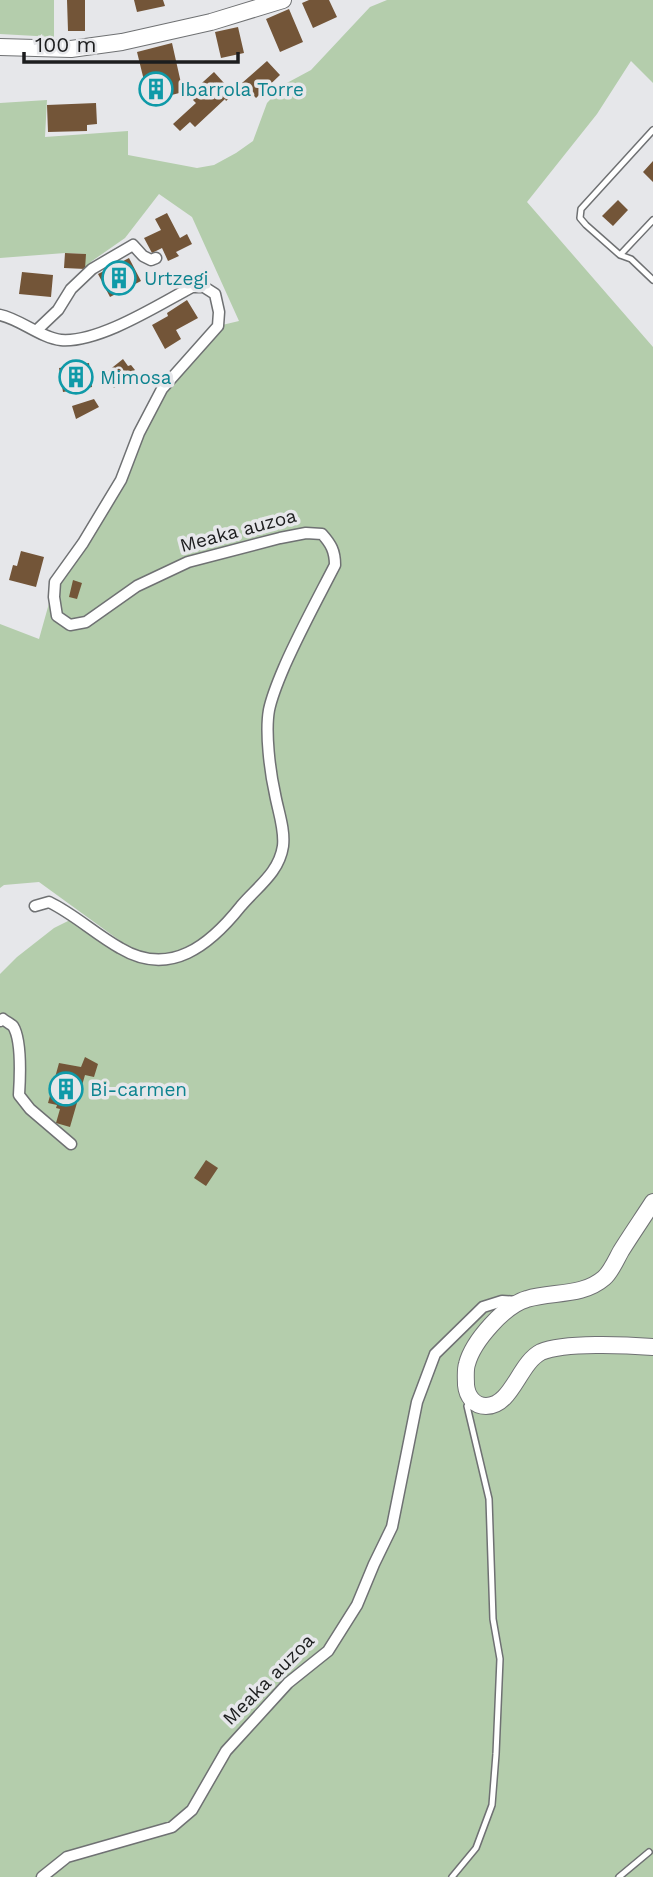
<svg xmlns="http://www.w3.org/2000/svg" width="653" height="1877" font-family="'Work Sans',sans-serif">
<rect width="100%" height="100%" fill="#e6e7ea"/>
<!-- green -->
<path fill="#b4cdac" d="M0,0H54V37L0,34Z
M387,0H653V83L631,61L597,114L527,202L653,347V1877H0V974L17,957L54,928L72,919L133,961L161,964L204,938L180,952L158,956L134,951L39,882L4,885L0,888V624L39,639L55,582L121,480L162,389L218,326L239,321L192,217L159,194L125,238L92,261L85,269V254L65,253L0,258V103L47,100L45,137L128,131V155L197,168L214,165L236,153L253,141L267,103L285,84L311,70L370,7Z"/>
<!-- building -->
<path fill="#735538" d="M67,0H85V31H68Z
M134,0H163L165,6L137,12Z
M309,0H329L337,17L313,28L302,3Z
M289,9L303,42L280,52L266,19Z
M238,27L244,53L221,58L215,32Z
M172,43L183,92L149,101L137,52Z
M267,61L280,75L256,98L242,83Z
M214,72L234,94L226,101L225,99L195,127L190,122L180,131L173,124L196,103L193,100L195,97L193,91Z
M96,103L97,124L87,125V131L48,132L47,105Z
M653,161V182L643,172Z
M618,200L628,210L613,226L602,216Z
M167,213L180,238L187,234L192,244L176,252L179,256L168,261L162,248L152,253L144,238L161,230L155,219Z
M65,253L86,254L85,269L64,268Z
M129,258L141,281L110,297L98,274Z
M22,272L53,275L51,297L19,294Z
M187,300L198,318L176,330L181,339L165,349L152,325L168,316L167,313Z
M123,359L128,366L131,365L135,370L114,388L103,375Z
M89,363L92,387L63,392L59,368Z
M94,399L99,407L76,419L72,406Z
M21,551L44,557L36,587L9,580L13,565L17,566Z
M73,580L82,583L77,599L69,597Z
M85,1057L98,1064L94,1077L85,1075L70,1127L56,1123L60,1109L56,1108L57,1105L48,1103L59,1063L81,1067Z
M206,1160L218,1168L206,1186L194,1178Z"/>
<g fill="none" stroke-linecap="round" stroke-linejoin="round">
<defs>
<path id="lane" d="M653,130L581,209L580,218L586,225L620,255L631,259L653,280
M620,255L653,220
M452,1877L476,1848L492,1805L496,1754L500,1659L493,1619L489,1499L467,1406L469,1402
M619,1877L649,1852"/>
<path id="street" d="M0,315C20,319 41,338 61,340C99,343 158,305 192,287H204L215,294L219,312L218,326L162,389L139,433L121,480L83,543L55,582L54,597L57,616L70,625L86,622L137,586L188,562L280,538L306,533L322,534C331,544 335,551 335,565C318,598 300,631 285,665C279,679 272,695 269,710C265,732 270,772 275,794C278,811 285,829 283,846C279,873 257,887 241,906C210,945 170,978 120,948C95,934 74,914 49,902L35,906
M37,330L58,310L71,289L92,269L133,245L143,256L151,260L156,258
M0,1021L3,1019C4,1020 12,1025 13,1026C22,1040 20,1079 19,1095L30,1109L71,1144
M42,1877L67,1857L172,1827L192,1810L226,1751L288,1683L328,1651L357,1605L374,1564L392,1527L417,1402L435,1354L483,1307L502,1301L518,1302"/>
<path id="secondary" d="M0,47L71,49L122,42L211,22L283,0
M653,1202C642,1219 631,1235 621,1251C616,1260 611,1272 604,1278C582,1297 552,1291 527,1299C505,1305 473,1341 467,1364C465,1370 466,1379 466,1385C467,1396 474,1406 486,1406C512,1406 519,1363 541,1352C564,1342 627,1345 653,1347"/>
</defs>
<!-- lane casing -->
<use href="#lane" stroke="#6f7173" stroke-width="8"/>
<!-- street casing -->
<use href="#street" stroke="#6f7173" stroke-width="13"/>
<!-- secondary casing -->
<use href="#secondary" stroke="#6f7173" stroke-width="18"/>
<!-- lane -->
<use href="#lane" stroke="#fff" stroke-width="5"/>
<!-- street -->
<use href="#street" stroke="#fff" stroke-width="10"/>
<!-- secondary -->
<use href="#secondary" stroke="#fff" stroke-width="16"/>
</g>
<!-- icons -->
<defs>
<symbol id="building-ring" viewBox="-11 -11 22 22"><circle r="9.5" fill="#e6e7ea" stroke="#0f9aa8" stroke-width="1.5"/><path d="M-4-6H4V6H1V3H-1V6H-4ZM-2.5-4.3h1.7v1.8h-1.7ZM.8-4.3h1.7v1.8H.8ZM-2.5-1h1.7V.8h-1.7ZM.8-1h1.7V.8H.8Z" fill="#0f9aa8"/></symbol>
</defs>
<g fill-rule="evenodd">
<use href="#building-ring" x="137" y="70" width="38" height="38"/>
<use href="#building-ring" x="100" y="259" width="38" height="38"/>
<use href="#building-ring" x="57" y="358" width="38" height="38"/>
<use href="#building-ring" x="47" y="1070" width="38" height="38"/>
</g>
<g text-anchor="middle" stroke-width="7" stroke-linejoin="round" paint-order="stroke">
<!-- culture labels -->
<g font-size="19" fill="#0d838f" stroke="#e6e7ea" text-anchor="start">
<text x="180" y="96">Ibarrola Torre</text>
<text x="144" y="285">Urtzegi</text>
<text x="100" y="384">Mimosa</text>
<text x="90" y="1096">Bi-carmen</text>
</g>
<!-- street labels -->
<g font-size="19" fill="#1c1d1e" stroke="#e6e7ea">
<text transform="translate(238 530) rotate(-15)" y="7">Meaka auzoa</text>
<text transform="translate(268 1679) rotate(-45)" y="7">Meaka auzoa</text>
</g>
</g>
<!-- scale -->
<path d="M24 52v10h214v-10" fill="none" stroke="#1c1d1e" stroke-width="3.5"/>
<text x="35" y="52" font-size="21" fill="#1c1d1e" stroke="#e6e7ea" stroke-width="5" paint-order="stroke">100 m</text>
</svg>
